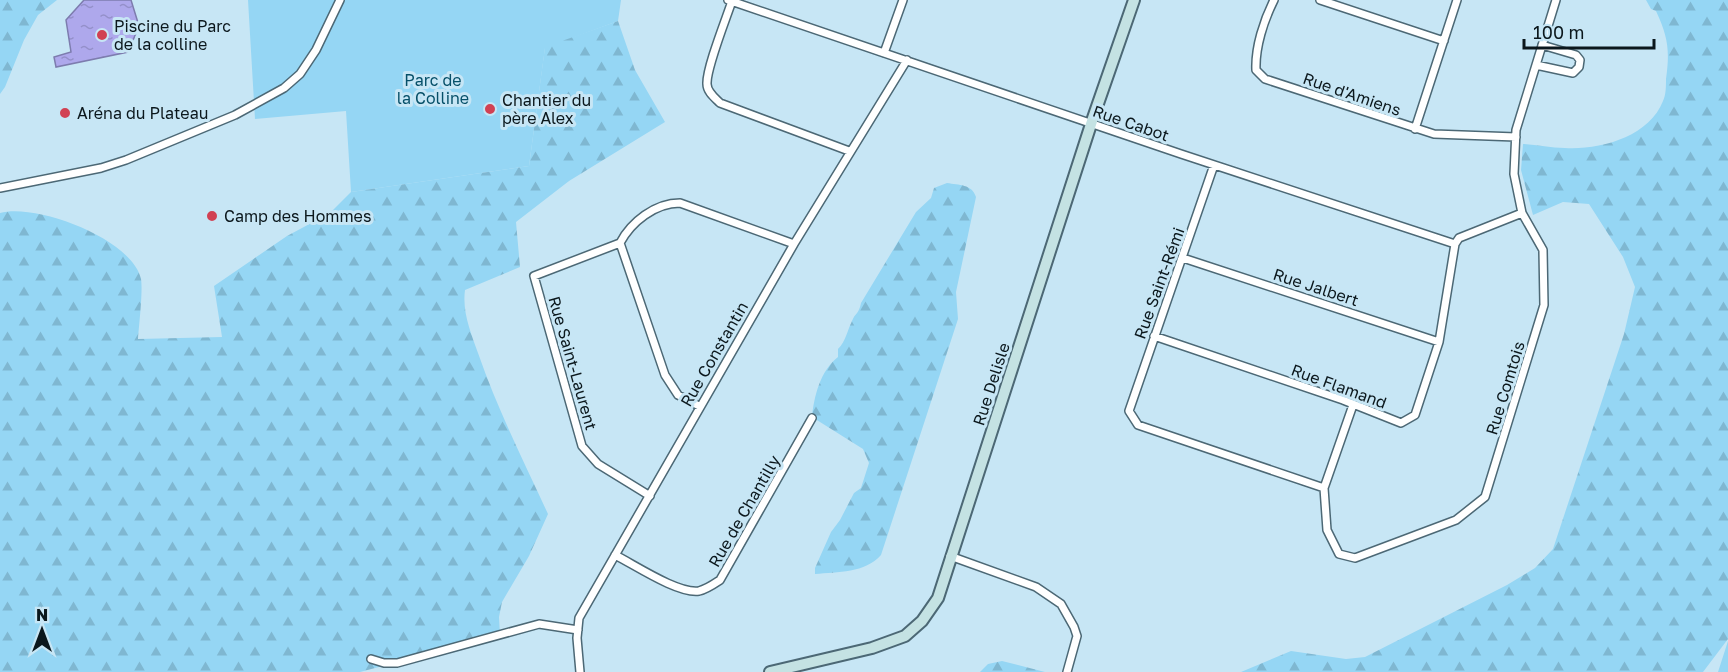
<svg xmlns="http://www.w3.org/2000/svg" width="1728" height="672" font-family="'Golos Text',sans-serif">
<defs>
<pattern id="forest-firs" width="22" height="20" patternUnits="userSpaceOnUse" patternTransform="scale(1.5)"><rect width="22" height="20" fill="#95d6f4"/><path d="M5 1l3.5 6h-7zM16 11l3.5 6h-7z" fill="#7fb7d1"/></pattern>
<pattern id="water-ripples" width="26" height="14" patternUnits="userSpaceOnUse" patternTransform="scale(1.5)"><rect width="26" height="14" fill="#aea8ec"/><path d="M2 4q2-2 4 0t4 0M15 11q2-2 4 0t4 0" fill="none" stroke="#9490ca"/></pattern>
</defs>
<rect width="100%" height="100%" fill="#c7e6f5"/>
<!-- green -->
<path fill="#95d6f4" d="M248,0H621L618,21L545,48L529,166L351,192L346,111L255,119Z
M1728,641V672H1718Z"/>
<!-- forest -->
<path fill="url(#forest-firs)" d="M0,0H57L38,15L24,40L5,87L0,94Z
M1646,0H1728V639L1703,672H1241L1291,651L1346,659L1365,657L1507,585L1535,568L1553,549L1624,334L1635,287L1623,257L1589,204L1563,202L1533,215L1521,170L1523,144C1537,145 1551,148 1565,148C1600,150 1649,137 1663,101C1666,95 1666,86 1666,79C1670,50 1668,37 1656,11L1651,9Z
M618,21L635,70L665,122L569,181L516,222L520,267L465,290C462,312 471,333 478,353C497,408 523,460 548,514L529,556L502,602L499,617L500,635L360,672H0V213C37,203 132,239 141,279C143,290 139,326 138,339L222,337L214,286L287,236L330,213L351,192L529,166L545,47Z
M947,183C959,185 972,184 976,197L956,292L958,319L881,555C865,573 838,572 815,574V568L831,532L840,520L854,493L861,488L869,463L863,449L812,417C814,397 820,371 838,357V349C846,341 847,331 852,321C855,313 859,314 861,303L916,212L931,198L934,188Z
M1002,661L1045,672H980L988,664Z"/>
<!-- water -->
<path fill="url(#water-ripples)" stroke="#7d7cae" stroke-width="1.5" d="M84,0H131L139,26L128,52L56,67L54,57L71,52L66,20Z"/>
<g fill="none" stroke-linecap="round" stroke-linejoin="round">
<defs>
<path id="street" d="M728,0L1181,154L1455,244
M1274,0C1264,20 1255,47 1256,70L1265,79L1434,134L1516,137
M1320,0L1444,41
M732,1C726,19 706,69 707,84C707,92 715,98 720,103L849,151
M884,53L903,0
M1536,65L1573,73L1579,67L1580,60L1576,55L1542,45
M1415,129L1457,0
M1214,165L1129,411L1138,425L1324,488
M0,188L101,168L126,160L235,115L284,88L300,74L316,50L340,0
M620,243L534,276L582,446L598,464L650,496
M620,243C631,222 655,203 680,203L794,244
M620,243L665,375L678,395L699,406
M1455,244L1459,238L1522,213
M1183,258L1439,342
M1154,336L1343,400L1401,423L1415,415L1439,342L1455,244
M1353,405L1324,488L1327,530L1339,554L1355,558L1456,520L1485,497L1544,305L1543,250L1522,213L1514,174L1516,130L1556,0
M615,555C635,565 678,594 699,591C707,589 714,584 720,580L812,418
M950,556L1036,587L1061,604L1074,627L1077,636L1067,672
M371,659L384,663H397L539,624L578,630
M580,672L577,638L579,618L794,244L907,60"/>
<path id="secondary" d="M770,672L872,648L905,636L922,621L938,598L1093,118L1134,0"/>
</defs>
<!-- street casing -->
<use href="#street" stroke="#4c6875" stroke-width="10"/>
<!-- secondary casing -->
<use href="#secondary" stroke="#4c6875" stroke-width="14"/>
<!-- street -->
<use href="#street" stroke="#fff" stroke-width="7"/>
<!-- secondary -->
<use href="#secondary" stroke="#c4e2e3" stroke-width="10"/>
</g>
<!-- markers -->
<g fill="#d14153" stroke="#c7e6f5" stroke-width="2">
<circle cx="102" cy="35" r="6"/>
<circle cx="490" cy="109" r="6"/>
<circle cx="65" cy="113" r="6"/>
<circle cx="212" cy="216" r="6"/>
</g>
<g text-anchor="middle" stroke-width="6" stroke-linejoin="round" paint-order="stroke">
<!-- poi labels -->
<g font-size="16" fill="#0b171c" stroke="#c7e6f5" text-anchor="start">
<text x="114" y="32">Piscine du Parc<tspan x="114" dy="18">de la colline</tspan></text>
<text x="502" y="106">Chantier du<tspan x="502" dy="18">père Alex</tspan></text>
<text x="77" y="119">Aréna du Plateau</text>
<text x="224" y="222">Camp des Hommes</text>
</g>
<!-- park labels -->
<g font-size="16" fill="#065069" stroke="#c7e6f5">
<text x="433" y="86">Parc de<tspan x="433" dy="18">la Colline</tspan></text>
</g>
<!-- street labels -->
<g font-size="16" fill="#0b171c" stroke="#c7e6f5">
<text transform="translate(1352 94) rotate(19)" y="6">Rue d'Amiens</text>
<text transform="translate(1131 123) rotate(19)" y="6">Rue Cabot</text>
<text transform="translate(1159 283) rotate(-70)" y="6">Rue Saint-Rémi</text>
<text transform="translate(1316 287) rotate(18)" y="6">Rue Jalbert</text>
<text transform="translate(714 354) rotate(-60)" y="6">Rue Constantin</text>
<text transform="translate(573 363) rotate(74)" y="6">Rue Saint-Laurent</text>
<text transform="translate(991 384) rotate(-72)" y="6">Rue Delisle</text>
<text transform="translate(1339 386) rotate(20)" y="6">Rue Flamand</text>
<text transform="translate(1505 388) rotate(-73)" y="6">Rue Comtois</text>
<text transform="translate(744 511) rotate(-60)" y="6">Rue de Chantilly</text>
</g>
</g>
<!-- north arrow -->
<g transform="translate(42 630)" stroke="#c7e6f5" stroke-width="4.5" paint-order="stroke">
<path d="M0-4.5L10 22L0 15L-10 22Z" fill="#0b171c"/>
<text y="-9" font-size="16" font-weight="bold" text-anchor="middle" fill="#0b171c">N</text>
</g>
<!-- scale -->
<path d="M1524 39v9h130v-9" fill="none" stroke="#0b171c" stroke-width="3"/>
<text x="1533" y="39" font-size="18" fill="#0b171c" stroke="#c7e6f5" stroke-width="4.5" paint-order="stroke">100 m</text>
</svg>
